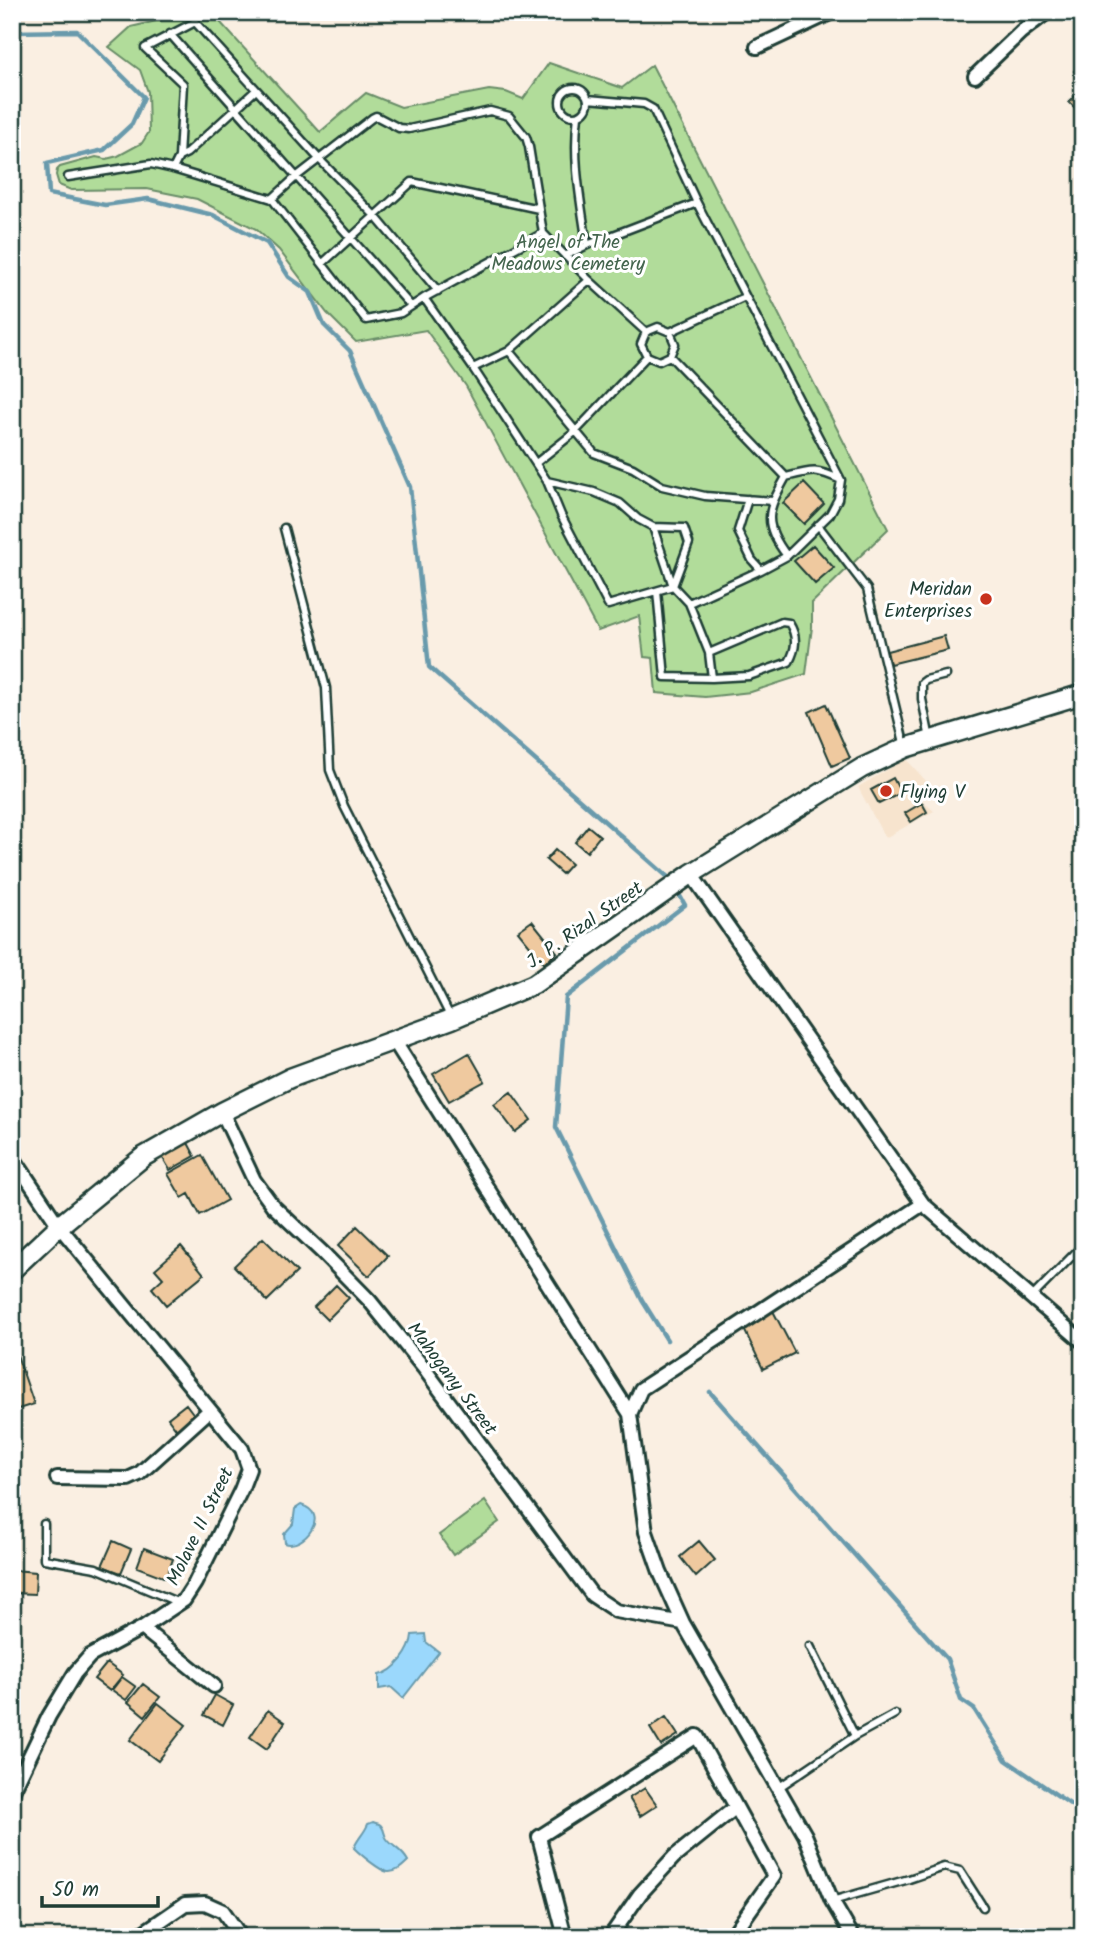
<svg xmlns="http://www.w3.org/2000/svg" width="1095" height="1949" font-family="Kalam,sans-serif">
<rect width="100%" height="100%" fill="#faefe2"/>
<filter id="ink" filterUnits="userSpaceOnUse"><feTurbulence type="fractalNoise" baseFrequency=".0143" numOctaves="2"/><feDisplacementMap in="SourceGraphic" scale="14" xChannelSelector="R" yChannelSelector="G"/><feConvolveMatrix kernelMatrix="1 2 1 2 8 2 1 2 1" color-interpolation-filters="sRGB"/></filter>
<g filter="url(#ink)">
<!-- built -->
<path fill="#f7e4ce" d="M906,759L927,782L919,798L934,811L885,838L858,787Z"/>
<!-- green -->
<path fill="#b1dc9a" stroke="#688c67" stroke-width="2" d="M176,12H211L320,132L366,93L401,107L489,90L506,92L523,99L549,63L622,88L652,65L888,529L812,603V627L806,674L751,692L705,697L656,693L653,658L644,657L639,616L598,631L466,386L426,330L356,342L327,313L279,250L256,229L197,199L147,189L71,190L59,185L56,175L57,170L60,167L96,157L106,159L118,156L142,143L149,132L148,92L140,70L109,47L131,27L173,17Z
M485,1501L499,1522L453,1555L439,1535Z"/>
<!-- water -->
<path fill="#9bd8fc" stroke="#699aac" stroke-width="2" d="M301,1505C332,1514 303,1550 285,1543L284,1534L293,1524L295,1509Z
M425,1634L426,1642L439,1652L403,1698L391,1687L379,1689V1675C395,1672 411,1651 412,1635Z
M373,1822C375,1823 377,1823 379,1824C385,1827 383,1834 387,1839C394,1848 402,1850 408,1861C403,1866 396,1873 388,1872C380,1871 360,1854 354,1848C357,1839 364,1834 368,1824Z"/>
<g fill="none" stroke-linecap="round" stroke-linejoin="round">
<!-- stream -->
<path stroke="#699aac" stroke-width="4.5" d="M12,32L77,31L144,97L132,124L104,150L47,163L49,194L105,205L148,199L213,215L267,243L289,277L310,292L324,325L350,351L410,487L429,667L669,878
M667,1340L642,1300L556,1127L566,997L685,905L680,896
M710,1392L947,1659L961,1700L974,1709L1006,1760L1083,1813"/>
</g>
<!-- building -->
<path fill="#efc99f" stroke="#1f3d34" stroke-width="2" d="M1072,12H1083V26Z
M1083,63V82L1074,71Z
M1082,89L1083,90V116L1069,102Z
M804,483L824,504L804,524L783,503Z
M813,545L834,568L815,584L794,561Z
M944,636L948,650L890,664L887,651Z
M826,704L850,758L832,766L809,712Z
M893,778L901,793L879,804L871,790Z
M922,803L927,812L911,822L905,813Z
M588,826L600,836L587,852L575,842Z
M555,850L571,864L562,874L546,860Z
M532,921L557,952L544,963L518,931Z
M469,1053L485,1081L449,1101L433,1074Z
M511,1092L531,1120L515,1132L494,1104Z
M187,1141L195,1156L170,1170L161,1155Z
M202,1155L227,1200L200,1215L189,1194L182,1198L168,1174Z
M357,1226L388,1256L369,1276L338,1246Z
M263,1238L297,1272L267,1301L234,1266Z
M181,1246L204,1274L166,1305L152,1288L163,1278L155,1269Z
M336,1285L349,1298L327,1320L314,1307Z
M772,1309L795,1353L763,1369L743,1327Z
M17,1355L34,1404L12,1411V1356Z
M186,1404L198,1420L180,1434L168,1418Z
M113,1541L131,1549L121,1573L102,1566Z
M699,1541L715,1560L696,1577L680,1557Z
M144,1548L173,1559L166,1578L137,1567Z
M13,1570L36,1572L35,1594L12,1593Z
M107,1663L123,1675L110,1691L94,1679Z
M122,1677L136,1687L126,1700L112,1690Z
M143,1684L160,1697L145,1716L128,1702Z
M215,1695L233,1705L223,1725L204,1715Z
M158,1703L186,1725L158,1761L130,1740Z
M268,1710L285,1722L267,1749L250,1737Z
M666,1717L678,1735L661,1746L650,1728Z
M645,1788L657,1805L640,1816L629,1798Z"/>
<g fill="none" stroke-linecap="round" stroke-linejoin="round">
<defs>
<path id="service" d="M170,34L411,306
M560 102a14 14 0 1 1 28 0a14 14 0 1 1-28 0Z
M588,99L644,104L653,109L697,203L841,480L838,499L830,514L787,556L761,570L689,603
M578,116C572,160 581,202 587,245
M179,157L187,153L256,90
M173,169L179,157L183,84L145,48L195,22L320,160L375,216L438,291
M68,177L151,164L173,169L272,199L366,320L401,313L424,298L543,233
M272,199L296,177L372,118L376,116L399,128L409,129L490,111L509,116L526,137L529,147L543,233L589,280L646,332
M565,256L587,245L697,203
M323,263L412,182L539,209
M424,298L473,368L547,481L561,515L608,605L673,586L689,543L684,528L653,527
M670,332L675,344L670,356L659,361L647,356L641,344L646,332L658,327L670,332L745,297
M509,351L594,453L633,468L662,486L705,496L773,501
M670,356L786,477
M473,368L509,351L589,280
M536,463L575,432L647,356
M547,481L594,492L620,503L638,519L653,527L673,586L689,603L709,653L712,678
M748,499L738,531L752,560L761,570
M818,525L867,589L905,747
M284,528L326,688L330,770L344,806L451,1018
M787,556C762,523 767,511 786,477C812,470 816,468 841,480
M657,591L665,677L712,678L749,676L789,662C796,649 798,637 789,623L782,622L709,653
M930,739L922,699V683L926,680L946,675
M1031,1298L1083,1245
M44,1524V1559L96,1568L177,1602
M810,1646L855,1736
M778,1788L855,1736L895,1714
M832,1901L909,1879L944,1867L960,1871L983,1907"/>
<path id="minor" d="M757,47L832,12
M975,76L1021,32L1047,12
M691,874L923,1204L1083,1342
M393,1039L630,1414
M222,1112L254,1180L273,1206L323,1253L369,1300L423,1367L592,1595L616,1611L683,1623
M12,1156L59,1226L242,1449L249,1469L241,1490L195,1583L184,1600L142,1628L90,1656L75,1673L49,1716L12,1793
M57,1478L128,1479L139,1474L210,1410
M142,1628L214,1686
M137,1937L185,1904L205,1903L223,1911L241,1937
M565,1937L539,1837L697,1736L774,1876L731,1937
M610,1937L640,1894L674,1857L736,1807
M853,1937L832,1901L805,1835L683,1623L660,1572L646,1532L630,1414L641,1389L923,1204"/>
<path id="secondary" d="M12,1270L59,1226L143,1157L222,1112L290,1078L452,1019L534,984L691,874L862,768L905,748L1083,694"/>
</defs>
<!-- service casing -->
<use href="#service" stroke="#1f3d34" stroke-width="11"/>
<!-- minor casing -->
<use href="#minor" stroke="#1f3d34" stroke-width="18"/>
<!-- secondary casing -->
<use href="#secondary" stroke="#1f3d34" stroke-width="23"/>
<!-- service -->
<use href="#service" stroke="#fff" stroke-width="6"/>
<!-- minor -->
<use href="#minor" stroke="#fff" stroke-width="12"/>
<!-- secondary -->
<use href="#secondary" stroke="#fff" stroke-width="18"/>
</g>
</g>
<!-- markers -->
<g fill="#c8321e" stroke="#fff" stroke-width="2.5">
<circle cx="986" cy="599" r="7"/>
<circle cx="886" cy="791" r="7"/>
</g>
<g text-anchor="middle" stroke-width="6" stroke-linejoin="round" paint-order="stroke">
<!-- park labels -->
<g font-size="19" fill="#44654e" stroke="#fff">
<text x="568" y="248">Angel of The<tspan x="568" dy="22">Meadows Cemetery</tspan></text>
</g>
<!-- poi labels -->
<g font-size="19" fill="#1f3d34" stroke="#fff" text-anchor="end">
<text x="972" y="595">Meridan<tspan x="972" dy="22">Enterprises</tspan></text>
<text x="900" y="798" text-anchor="start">Flying V</text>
</g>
<!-- street labels -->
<g font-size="19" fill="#1f3d34" stroke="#fff">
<text transform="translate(584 924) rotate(-35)" y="7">J. P. Rizal Street</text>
<text transform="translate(453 1378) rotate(53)" y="7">Mahogany Street</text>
<text transform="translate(199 1526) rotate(-64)" y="7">Molave II Street</text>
</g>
</g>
<!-- margin -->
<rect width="1095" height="1949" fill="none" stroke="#fff" stroke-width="42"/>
<rect x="21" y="21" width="1053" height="1907" fill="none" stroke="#1f3d34" stroke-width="2.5" filter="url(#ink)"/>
<!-- scale -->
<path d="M42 1896v10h116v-10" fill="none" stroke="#1f3d34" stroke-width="3.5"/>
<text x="52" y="1896" font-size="21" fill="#1f3d34" stroke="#ffffff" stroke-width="5" paint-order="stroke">50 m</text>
</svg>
